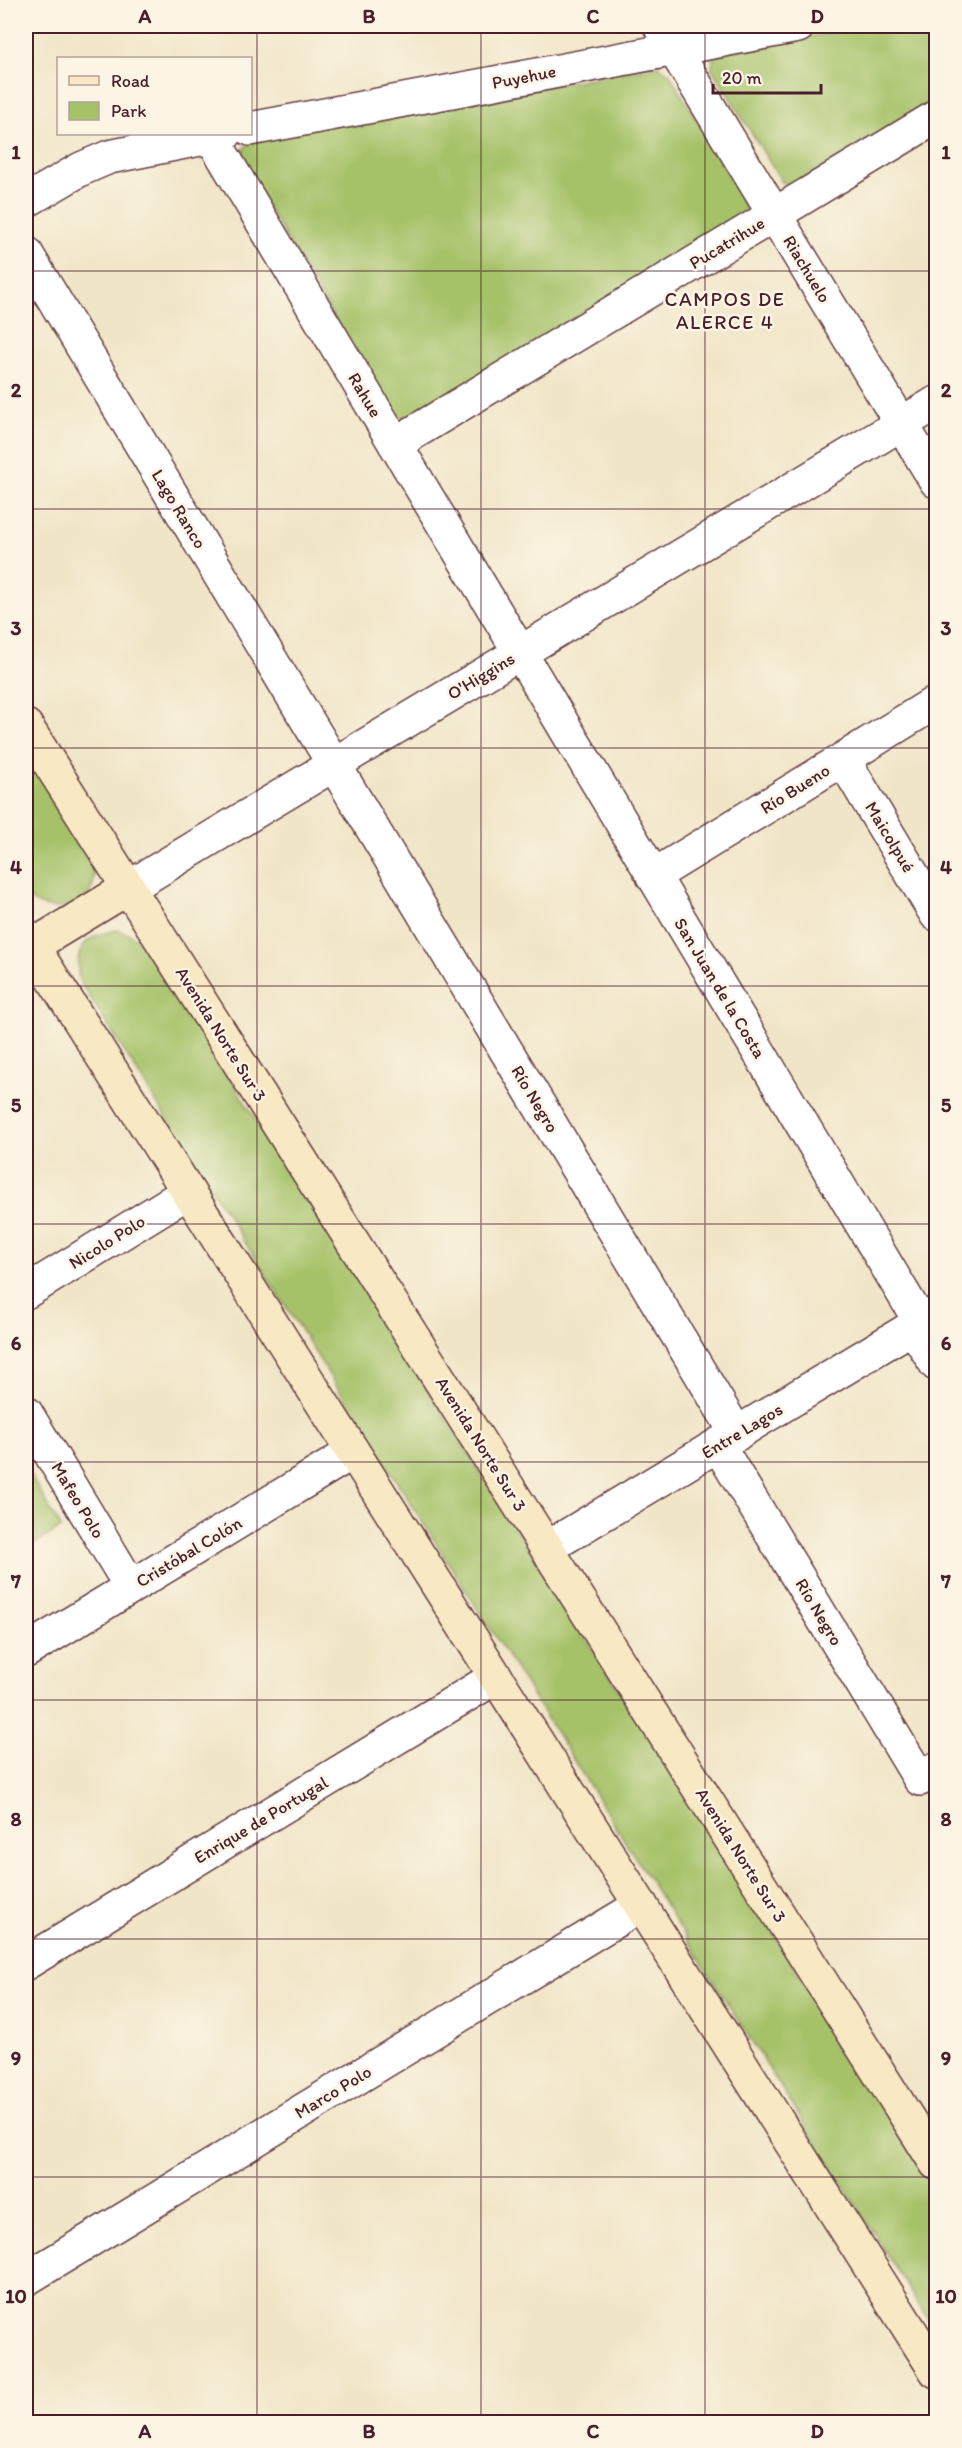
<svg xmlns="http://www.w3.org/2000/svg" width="962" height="2448" font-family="Itim,sans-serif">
<rect width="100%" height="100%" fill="#fcf5e5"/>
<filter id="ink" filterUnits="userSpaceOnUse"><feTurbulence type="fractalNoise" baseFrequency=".0167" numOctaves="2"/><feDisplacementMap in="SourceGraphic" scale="12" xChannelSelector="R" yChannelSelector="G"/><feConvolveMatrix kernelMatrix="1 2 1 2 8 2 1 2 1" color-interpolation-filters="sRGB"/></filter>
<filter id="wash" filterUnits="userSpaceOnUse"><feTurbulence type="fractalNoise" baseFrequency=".008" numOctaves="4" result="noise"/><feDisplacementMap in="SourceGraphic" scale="24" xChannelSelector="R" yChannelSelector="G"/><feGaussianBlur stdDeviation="1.35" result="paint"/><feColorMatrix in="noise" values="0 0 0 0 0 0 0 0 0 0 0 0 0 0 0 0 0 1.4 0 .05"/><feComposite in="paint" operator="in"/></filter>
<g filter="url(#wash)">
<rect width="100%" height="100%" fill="#f1e5c7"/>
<!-- green -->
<path fill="#a6c269" stroke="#78704a" stroke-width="1.5" d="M869,26H936V104L792,185L782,182L712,69L713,59L721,52Z
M659,66L669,73L744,199L745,212L739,222L415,418H402L391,413L242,164L244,148L255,138Z
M26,754L90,856C93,866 95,875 93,884C87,913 44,914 26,896Z
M117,930L131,935L145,945L936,2189V2332L82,985C77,977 78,971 78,961C80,939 97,934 117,930Z
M26,1468L61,1528L26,1549Z"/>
</g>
<g filter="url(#ink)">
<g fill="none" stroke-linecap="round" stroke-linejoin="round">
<defs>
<path id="street" d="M660,26L936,481
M250,129L798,26
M211,136L921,1323
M26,201L81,169L109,157L225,134
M26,253L737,1434
M395,444L936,117
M843,759L936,914
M653,876L936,702
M128,888L936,403
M26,1292L188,1192
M913,1327L936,1364
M26,1413L131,1587
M718,1445L920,1779L936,1769
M547,1548L936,1313
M26,1651L353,1452
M26,1963L496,1677
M26,2279L641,1905"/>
<path id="secondary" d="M26,726L936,2163
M26,936L936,2371
M26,950L128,888"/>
</defs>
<!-- street casing -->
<use href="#street" stroke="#633d42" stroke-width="36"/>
<!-- secondary casing -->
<use href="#secondary" stroke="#633d42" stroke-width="36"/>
<!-- street -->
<use href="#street" stroke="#fff" stroke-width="33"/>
<!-- secondary -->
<use href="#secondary" stroke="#f8e8c3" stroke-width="33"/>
</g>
</g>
<!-- grid -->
<path fill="none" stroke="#4a1f2b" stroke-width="1.5" stroke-opacity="0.55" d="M257,26V2422M481,26V2422M705,26V2422M26,271H936M26,509H936M26,748H936M26,986H936M26,1224H936M26,1462H936M26,1700H936M26,1939H936M26,2177H936"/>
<g text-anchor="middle" stroke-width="5" stroke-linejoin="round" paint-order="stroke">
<!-- street labels -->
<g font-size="18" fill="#4a1f2b" stroke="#fcf5e5">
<text transform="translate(524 77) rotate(-11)" y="6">Puyehue</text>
<text transform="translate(727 243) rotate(-31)" y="6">Pucatrihue</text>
<text transform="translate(807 269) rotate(59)" y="6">Riachuelo</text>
<text transform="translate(365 395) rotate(59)" y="6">Rahue</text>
<text transform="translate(179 509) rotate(59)" y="6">Lago Ranco</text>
<text transform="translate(481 676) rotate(-31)" y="6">O'Higgins</text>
<text transform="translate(795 789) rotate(-32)" y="6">Río Bueno</text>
<text transform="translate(890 837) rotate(59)" y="6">Maicolpué</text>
<text transform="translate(720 988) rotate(59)" y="6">San Juan de la Costa</text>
<text transform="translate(221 1034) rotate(58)" y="6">Avenida Norte Sur 3</text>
<text transform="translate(535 1099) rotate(59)" y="6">Río Negro</text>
<text transform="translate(107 1242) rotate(-32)" y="6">Nicolo Polo</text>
<text transform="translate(742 1431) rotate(-31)" y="6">Entre Lagos</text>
<text transform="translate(481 1444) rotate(58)" y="6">Avenida Norte Sur 3</text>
<text transform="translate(78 1500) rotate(59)" y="6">Mafeo Polo</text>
<text transform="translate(189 1552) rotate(-31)" y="6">Cristóbal Colón</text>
<text transform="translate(819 1612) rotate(59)" y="6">Río Negro</text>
<text transform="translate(261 1820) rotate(-31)" y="6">Enrique de Portugal</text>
<text transform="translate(741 1855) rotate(58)" y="6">Avenida Norte Sur 3</text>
<text transform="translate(333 2092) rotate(-31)" y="6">Marco Polo</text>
</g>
<!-- neighbourhood labels -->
<g font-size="20" letter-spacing="1.5" fill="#4a1f2b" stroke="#fcf5e5">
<text x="725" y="306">CAMPOS DE<tspan x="725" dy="23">ALERCE 4</tspan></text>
</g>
</g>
<!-- margin -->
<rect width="962" height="2448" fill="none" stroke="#fcf5e5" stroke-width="66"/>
<!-- legend -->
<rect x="57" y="57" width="195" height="78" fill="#fcf5e5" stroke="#b59f9b" stroke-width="1.5"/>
<rect x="69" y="76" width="30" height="9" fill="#f8e8c3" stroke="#b59f9b" stroke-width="1.5"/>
<text x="111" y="87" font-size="18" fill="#4a1f2b">Road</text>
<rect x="69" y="102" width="30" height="18" fill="#a6c269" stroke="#b59f9b" stroke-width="1.5"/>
<text x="111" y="117" font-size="18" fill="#4a1f2b">Park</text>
<!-- scale -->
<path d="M713 84v9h108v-9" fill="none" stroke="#4a1f2b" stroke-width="3"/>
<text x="722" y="84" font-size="18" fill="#4a1f2b" stroke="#fcf5e5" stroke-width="4.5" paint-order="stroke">20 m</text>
<rect x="33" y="33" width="896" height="2382" fill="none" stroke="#4a1f2b" stroke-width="2"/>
<g font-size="20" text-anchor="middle" font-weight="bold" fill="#4a1f2b">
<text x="145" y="23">A</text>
<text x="369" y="23">B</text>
<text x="593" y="23">C</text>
<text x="817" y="23">D</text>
<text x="16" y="159">1</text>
<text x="946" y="159">1</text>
<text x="16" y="397">2</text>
<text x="946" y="397">2</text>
<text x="16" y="635">3</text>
<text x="946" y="635">3</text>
<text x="16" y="874">4</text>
<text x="946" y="874">4</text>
<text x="16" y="1112">5</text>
<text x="946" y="1112">5</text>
<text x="16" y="1350">6</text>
<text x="946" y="1350">6</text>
<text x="16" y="1588">7</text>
<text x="946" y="1588">7</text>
<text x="16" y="1826">8</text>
<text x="946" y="1826">8</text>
<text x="16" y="2065">9</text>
<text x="946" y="2065">9</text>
<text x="16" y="2303">10</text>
<text x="946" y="2303">10</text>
<text x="145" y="2438">A</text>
<text x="369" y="2438">B</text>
<text x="593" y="2438">C</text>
<text x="817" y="2438">D</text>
</g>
</svg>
